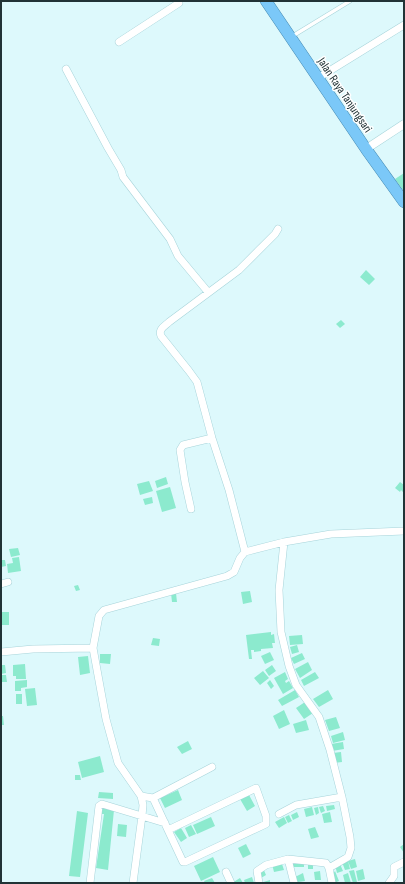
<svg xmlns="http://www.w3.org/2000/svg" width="405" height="884" font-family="'Sofia Sans Condensed',sans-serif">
<rect width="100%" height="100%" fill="#ddf9fc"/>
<!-- building -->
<path fill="#8ceace" d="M404,173V189L403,190L395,179Z
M366,270L375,279L369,285L360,277Z
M341,320L345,324L340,328L336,324Z
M166,477L168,484L157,488L155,481Z
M149,481L153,491L140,495L137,484Z
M400,482L404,485V493L401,490L400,492L395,488Z
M170,487L176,508L162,512L156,491Z
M152,497L153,503L145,505L143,499Z
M18,548L20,555L11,557L9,549Z
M19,557L21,571L8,573L7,564L13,563L12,558Z
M1,560H5L6,566L1,567Z
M78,585L80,590L76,591L74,586Z
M250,591L252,602L243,604L241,592Z
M171,593H176L177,602H172Z
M1,612H9V625H1Z
M271,632V635L274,634L275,643H272L273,648L261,649V651L254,652V650H251L252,659H249L246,635Z
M302,635L303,644L290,645L289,636Z
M153,638L160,639L159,646L151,645Z
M297,645L299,652L292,654L290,647Z
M270,652L274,660L265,664L261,656Z
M302,653L305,659L294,664L291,658Z
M100,654H111L110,664L100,663Z
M88,656L90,673L80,675L78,657Z
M308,662L312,670L300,678L295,669Z
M25,664L26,679H16V676H13V665Z
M1,665H5L6,673L1,674Z
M272,665L276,671L269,676L265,670Z
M263,671L269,678L260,685L254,678Z
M285,672L288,679L285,681L286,683L289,681L293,688L283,694L274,678Z
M315,672L319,678L304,686L301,680Z
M1,675H6L7,682H1Z
M27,680V687L21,688V691H15V681Z
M270,680L274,686L271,689L267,683Z
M35,688L37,705L27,706L25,689Z
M295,690L299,697L282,706L278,700Z
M328,690L333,699L319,707L313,699Z
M16,694H22V704H16Z
M305,702L313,713L304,719L296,708Z
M284,710L290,724L279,729L273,716Z
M1,716H3L4,725H1Z
M336,717L340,728L329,731L325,720Z
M306,720L309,730L296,733L293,724Z
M343,732L345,740L333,743L331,736Z
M188,741L192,749L182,754L177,747Z
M343,742L344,749L332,751L331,744Z
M341,752L342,762L334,763L333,753Z
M100,756L104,772L82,778L78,762Z
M75,775H80L81,780H75Z
M178,790L182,800L165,808L160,798Z
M99,792L113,793V799L98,798Z
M249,795L255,806L247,811L240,799Z
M334,805L335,809L327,811L326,806Z
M323,806L325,811L321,813L319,807Z
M312,807L314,815L306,817L304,809Z
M318,807L319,813L316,815L314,808Z
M100,808L114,810L108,870L96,868L104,814H99Z
M77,811L88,813L80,877L69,876Z
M297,812L299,817L293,820L291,815Z
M330,812L332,822L324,823L322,814Z
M289,815L292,821L288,823L285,817Z
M211,817L215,826L197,834L193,825Z
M284,817L287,823L279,828L275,822Z
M118,824L127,825L126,837L117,836Z
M191,825L196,834L189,837L185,828Z
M315,827L319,837L311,839L308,829Z
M181,828L187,838L181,842L174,832Z
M246,844L251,854L243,858L238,848Z
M404,844V853L400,847Z
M213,857L220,872L201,881L194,866Z
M355,859L357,867L351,869L348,861Z
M292,860L304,861V867H292Z
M281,861L284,870L274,872L272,864Z
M348,861L350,869L345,870L342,862Z
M308,862H313V869H308Z
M340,864L343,871L337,873L335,865Z
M263,868L266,875L261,878L260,871Z
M363,869L365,879L358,881L356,871Z
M354,870L357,882L353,883L349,871Z
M320,871L321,880H315L314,872Z
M335,871L339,881L334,883L333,874Z
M303,873L305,881L298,882L295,877Z
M348,873L351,883H345L343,875Z
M252,877L254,883H245L244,880Z
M212,878L215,883H205L204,881Z
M240,878L243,883H232Z
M270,880V883H260Z"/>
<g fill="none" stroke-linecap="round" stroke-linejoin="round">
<defs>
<path id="service" d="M291,37L350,1"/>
<path id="minor" d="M119,42L179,3L178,1
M66,69L108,148L121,170L123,177L170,239L178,256L208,292
M318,78L404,25
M191,509L185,482L180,450L183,445L212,438
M284,542L279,590L281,632L289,666L296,685L319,717L330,750L342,797L350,837L351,848L348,857L329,868L332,883
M245,552L229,490L212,438L197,382L189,371L161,336C158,329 165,326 169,322L239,270L275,234L278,229
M1,584L8,582
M93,648L106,719L118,763L141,796L153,798L183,862H185L266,824V816L256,788L168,830
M1,652L33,649L93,648L99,616L104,610L227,576L234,572L240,558L245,552L284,542L331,534L404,531
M153,798L212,767
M279,814L296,805L342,797
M288,859L294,883
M226,872L231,883
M90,883L99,806L102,804L165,823
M133,883L142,816L143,805L141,796
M259,883L257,871L266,865L288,859L326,863L329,868
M389,883L394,876V867L404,862"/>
<path id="tertiary" d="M366,149L404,124"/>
<path id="trunk" d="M266,1L366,149L404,202"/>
</defs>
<!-- service casing -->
<use href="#service" stroke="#a7d4da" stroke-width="4.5"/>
<!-- minor casing -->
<use href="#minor" stroke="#a7d4da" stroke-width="8"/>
<!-- tertiary casing -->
<use href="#tertiary" stroke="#a7d4da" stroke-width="9"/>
<!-- trunk casing -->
<use href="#trunk" stroke="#468bb3" stroke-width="12"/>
<!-- service -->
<use href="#service" stroke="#fff" stroke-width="3.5"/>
<!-- minor -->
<use href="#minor" stroke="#fff" stroke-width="7"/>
<!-- tertiary -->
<use href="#tertiary" stroke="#fff" stroke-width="8"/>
<!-- trunk -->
<use href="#trunk" stroke="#7bc8f8" stroke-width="11"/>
</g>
<g text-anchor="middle" stroke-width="3" stroke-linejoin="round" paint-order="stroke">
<!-- street labels -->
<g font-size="12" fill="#213336" stroke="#fff">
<text transform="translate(345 95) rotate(56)" y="4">Jalan Raya Tanjungsari</text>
</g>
</g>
<!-- border -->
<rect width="405" height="884" fill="none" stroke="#213336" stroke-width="4"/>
</svg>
